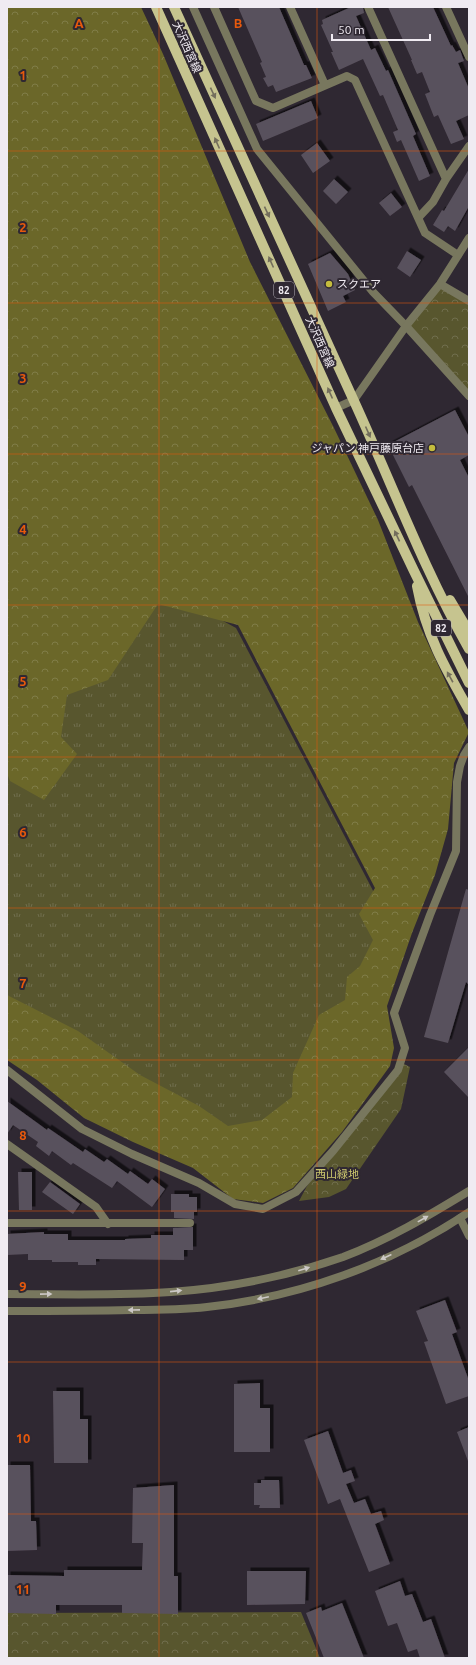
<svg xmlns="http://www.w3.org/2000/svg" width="476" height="1665" font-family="Ubuntu,'Noto Sans JP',sans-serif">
<defs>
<pattern id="grass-tufts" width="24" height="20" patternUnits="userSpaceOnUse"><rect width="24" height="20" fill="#58562e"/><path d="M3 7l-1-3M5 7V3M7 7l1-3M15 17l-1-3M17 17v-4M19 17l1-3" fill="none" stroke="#706e4d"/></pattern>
<pattern id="forest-crowns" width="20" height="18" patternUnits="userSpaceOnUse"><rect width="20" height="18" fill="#6b6729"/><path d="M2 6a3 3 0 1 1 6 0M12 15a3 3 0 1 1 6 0" fill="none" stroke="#807d48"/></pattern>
<pattern id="park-crowns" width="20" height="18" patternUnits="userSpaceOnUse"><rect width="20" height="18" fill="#58562e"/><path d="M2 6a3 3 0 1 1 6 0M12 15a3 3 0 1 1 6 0" fill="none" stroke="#706e4d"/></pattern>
<filter id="shadow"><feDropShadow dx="3.5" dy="-3.5" stdDeviation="0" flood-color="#0009"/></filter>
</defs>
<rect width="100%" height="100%" fill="#2f2832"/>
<!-- grass -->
<path fill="url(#grass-tufts)" d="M102,555L236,628L405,952L270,1171L7,1015V599Z"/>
<!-- forest -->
<path fill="url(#forest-crowns)" d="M7,7H141L163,54L250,262L334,428L378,520L418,622L469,732L454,763L448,829L435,875L412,933L387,1006L394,1048L390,1066L342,1132L293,1188L263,1203L233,1199L193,1168L133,1142L84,1118L37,1080L7,1060V995L78,1031L140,1075L199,1106L228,1126L262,1120L292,1097L293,1073L319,1015L345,1000L347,977L360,966L373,940L359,914L375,888L238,625L158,604L108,680L67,695L61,737L77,754L44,800L10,781L7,773Z"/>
<!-- park -->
<path fill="url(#park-crowns)" d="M440,284L469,302V391L406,326Z
M402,1063L410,1067L401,1109L346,1189L329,1197L299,1201L307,1186L399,1072Z
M301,1612L320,1658H7V1613Z"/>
<!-- building -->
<path fill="#59515d" filter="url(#shadow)" d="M238,7H279L304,65H306L312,78L276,92L273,85L268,87L263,78L266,77L260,63L262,62Z
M351,7H363L364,13L356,16L371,50L375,48L386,71L388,70L416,134L413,136L430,176L419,181L401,140L397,142L393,132L398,130L383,95L380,96L363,59L339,70L331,52H333L321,25L323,24L322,20Z
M388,7H433L451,46L452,45L456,52L460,50L464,61L458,63L469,89V115L456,121L464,139L451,144L438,115L434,117L425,94L430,92L422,72L417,74L411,60H412Z
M311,101L318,118L263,141L256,124Z
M317,143L330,161L313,173L301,155Z
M469,169V206L455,231L448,226L444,232L433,225L442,210L444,211Z
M334,179L348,192L336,204L323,191Z
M391,193L402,207L390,216L379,203Z
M407,251L421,260L410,277L397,268Z
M330,253L348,274L355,290L343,296L346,302L328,311L308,264Z
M455,410L469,437V455L460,460L469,478V598L412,485L409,487L388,445Z
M466,889L469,890V985L466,982L448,1043L424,1037Z
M469,1047V1098L444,1072Z
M7,1101L47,1130L48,1128L83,1152L85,1149L104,1162L107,1159L128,1174L130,1171L148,1184L152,1179L165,1189L152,1207L117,1181L112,1188L73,1163L71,1165L52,1151L49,1156L36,1146L38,1142L13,1125L7,1134Z
M18,1172H32V1210H19Z
M50,1182L80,1204L73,1214L42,1192Z
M171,1194H189V1197H197V1212H194V1219L174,1218V1212H171Z
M193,1227V1250H184V1260L96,1259V1265H78V1262H52V1260H28V1254L7,1255V1234L44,1232V1234H68V1240H125V1239L151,1238V1235H173V1228Z
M445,1300L457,1332L452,1334L469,1381V1396L446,1404L424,1342L428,1341L416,1311Z
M260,1383V1408H270V1452H234V1384Z
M53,1391H80V1419H88V1463H54Z
M469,1427V1461H468L457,1432Z
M328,1431L343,1473L351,1470L355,1481L346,1484L354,1503L365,1499L371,1514L381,1511L384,1520L375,1524L390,1564L369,1572L340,1499L328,1504L304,1440Z
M7,1465H30L31,1521H36L37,1550L7,1551Z
M261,1480H279L280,1508H259L260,1505H254V1483H261Z
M174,1485V1576H178V1614L122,1613V1605H56V1614L7,1613V1575L64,1576V1570H142L143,1543H132L133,1488Z
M247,1571H306L305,1604L247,1605Z
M400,1581L405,1596L412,1594L423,1622L431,1619L445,1658H420L417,1649L408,1652L397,1623L388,1626L375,1591Z
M342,1603L364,1658H324L306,1613L321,1607L322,1611Z"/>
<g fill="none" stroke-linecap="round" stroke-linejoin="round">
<!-- minor -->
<path stroke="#78775e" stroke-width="8" d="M193,7L257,149L373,292L406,326L469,396
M214,7L256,101L273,108L347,76L355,80L425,233L458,255
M290,7L325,85
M368,7L446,179
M446,7L469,57
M419,217L433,202L446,179L469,146
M7,1070L82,1129L132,1154L199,1183L235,1204L263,1209L296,1192L333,1151L398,1070L405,1048L394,1013L430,915L456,851L457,782L460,766L464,755L469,747
M7,1144L96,1207L108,1224
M460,1218L469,1236
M7,1223H190"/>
<!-- tertiary -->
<path stroke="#78775e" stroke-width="8" d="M440,284L469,301
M336,408L354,400L406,326L440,284L469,238
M7,1294C61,1294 117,1296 171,1292C229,1288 288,1276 343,1257C388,1240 428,1216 469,1191
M7,1311C48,1311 90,1311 131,1310C156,1310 182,1310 207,1307C299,1297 392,1264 469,1212"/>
<!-- primary -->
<path stroke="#c6c48f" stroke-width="10" d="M156,7L336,408L414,571L469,683
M174,7C234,138 295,269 354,401C392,484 424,570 469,649
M417,586C426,635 445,668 469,710
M450,600L469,632"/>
</g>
<!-- one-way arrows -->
<defs><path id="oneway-solid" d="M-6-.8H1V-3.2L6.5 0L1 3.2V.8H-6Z"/></defs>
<g fill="#736e5c">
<use href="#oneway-solid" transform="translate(213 93) rotate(65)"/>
<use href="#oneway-solid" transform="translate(217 143) rotate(-114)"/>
<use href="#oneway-solid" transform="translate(267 212) rotate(65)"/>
<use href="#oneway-solid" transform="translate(271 262) rotate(-114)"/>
<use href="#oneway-solid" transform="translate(330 393) rotate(-114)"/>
<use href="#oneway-solid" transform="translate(368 432) rotate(66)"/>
<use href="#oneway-solid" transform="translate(397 536) rotate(-115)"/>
<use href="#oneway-solid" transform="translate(450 677) rotate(-119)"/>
</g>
<g fill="#ccc8c6">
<use href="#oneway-solid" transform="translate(423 1219) rotate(-29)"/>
<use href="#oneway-solid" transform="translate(386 1257) rotate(155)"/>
<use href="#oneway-solid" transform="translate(304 1269) rotate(-17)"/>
<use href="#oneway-solid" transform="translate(176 1291) rotate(-6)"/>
<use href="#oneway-solid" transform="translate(46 1294) rotate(-1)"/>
<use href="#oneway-solid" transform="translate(263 1298) rotate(168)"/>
<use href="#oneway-solid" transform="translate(134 1310) rotate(179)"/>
</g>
<!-- grid -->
<path fill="none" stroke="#e8590c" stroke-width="1" stroke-opacity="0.55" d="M159,7V1658M317,7V1658M7,151H469M7,303H469M7,454H469M7,605H469M7,757H469M7,908H469M7,1060H469M7,1211H469M7,1362H469M7,1514H469"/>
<!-- markers -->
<g fill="#c4bc3d" stroke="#2f2832" stroke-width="1.5">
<circle cx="329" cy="284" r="4"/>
<circle cx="432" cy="448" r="4"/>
</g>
<g text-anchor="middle" stroke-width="4" stroke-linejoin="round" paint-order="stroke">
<!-- shield labels -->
<g fill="#2f2832" stroke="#b6b0b8" stroke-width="1">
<rect x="274" y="282" width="20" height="16" rx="3"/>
<rect x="431" y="620" width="20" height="16" rx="3"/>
</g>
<g font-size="10" font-weight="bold" fill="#f0ebf2">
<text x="284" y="294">82</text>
<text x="441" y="632">82</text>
</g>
<!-- street labels -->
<g font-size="11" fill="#f0ebf2" stroke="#2f2832">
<text transform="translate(187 47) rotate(66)" y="4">大沢西宮線</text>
<text transform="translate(320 342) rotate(66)" y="4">大沢西宮線</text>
</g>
<!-- poi labels -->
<g font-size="11" fill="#f0ebf2" stroke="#2f2832" text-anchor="start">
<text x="337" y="288">スクエア</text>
<text x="424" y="452" text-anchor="end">ジャパン 神戸藤原台店</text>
</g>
<!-- park labels -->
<g font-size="11" fill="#ccc76d" stroke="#2f2832">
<text x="337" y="1178">西山緑地</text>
</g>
</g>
<g font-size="13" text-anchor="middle" font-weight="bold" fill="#e8590c" stroke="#2f2832" stroke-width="4" stroke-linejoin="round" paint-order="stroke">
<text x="79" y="28">A</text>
<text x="238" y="28">B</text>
<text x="23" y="80">1</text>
<text x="23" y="232">2</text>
<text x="23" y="383">3</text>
<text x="23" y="534">4</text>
<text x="23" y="686">5</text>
<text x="23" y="837">6</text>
<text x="23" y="988">7</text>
<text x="23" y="1140">8</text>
<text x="23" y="1291">9</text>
<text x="23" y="1443">10</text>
<text x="23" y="1594">11</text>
</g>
<!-- border -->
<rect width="476" height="1665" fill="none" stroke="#f0ebf2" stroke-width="16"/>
<!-- scale -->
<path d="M332 34v6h98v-6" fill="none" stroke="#f0ebf2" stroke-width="2"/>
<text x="338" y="34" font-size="12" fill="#f0ebf2" stroke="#2f2832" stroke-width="3" paint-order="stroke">50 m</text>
</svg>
